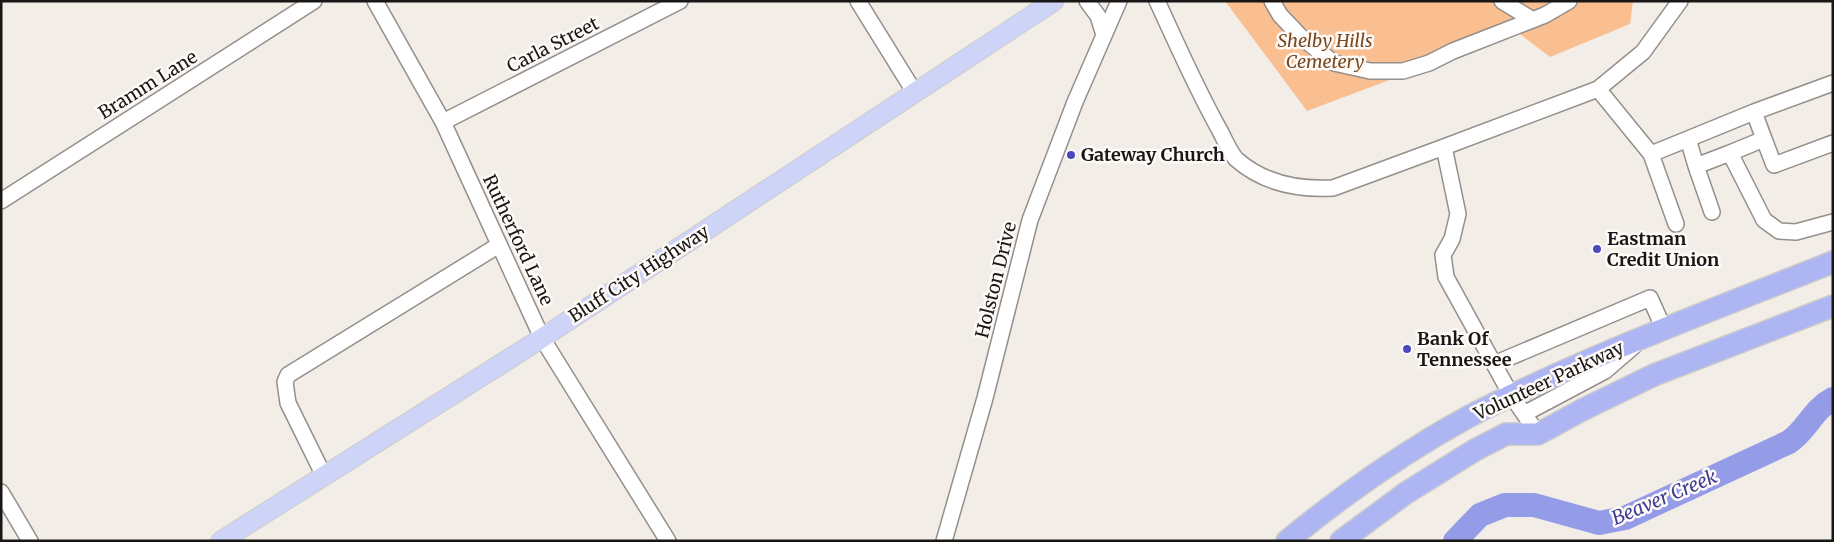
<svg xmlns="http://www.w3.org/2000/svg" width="1834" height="542" font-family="Merriweather,serif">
<rect width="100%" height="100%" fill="#f3ede8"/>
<!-- green -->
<path fill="#fabf90" d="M1225,1H1633L1630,24L1550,57L1517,32L1307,111Z"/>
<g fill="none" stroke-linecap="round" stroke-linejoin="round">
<!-- river -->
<path stroke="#949be7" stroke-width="24" d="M1455,541L1480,515L1505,505H1534L1599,523L1625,518L1789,442C1808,429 1812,410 1833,399"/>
<defs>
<path id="minor" d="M375,1L443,122L542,338L668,541
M858,1L915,93
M1087,1L1098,16L1104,35
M1157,1C1177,44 1196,88 1219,129C1224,138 1229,151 1236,159C1263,183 1297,190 1333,188L1444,147
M1272,1L1280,15L1301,37L1334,63L1370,71H1403L1429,63L1453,51L1545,15L1569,1
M1502,1L1533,20
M1598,89L1651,154L1688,139L1696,166L1730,153L1764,220L1779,231L1796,232L1833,222
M1754,112L1833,83
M443,122L680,1
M1688,139L1754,112L1764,139L1730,153
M1764,139L1774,165L1833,143
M1651,154L1676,224
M1696,166L1712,212
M1,201L314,1
M1494,364L1650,298L1664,329
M1524,414L1605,371L1634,346
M1538,434L1511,395L1446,277L1443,255L1452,239L1458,214L1444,147L1598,89L1643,52L1680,1
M324,476L288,403L285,382L288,375L499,245
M1,492L30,541
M944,541L985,398L1030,220L1075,102L1119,1"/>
<path id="major" d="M221,541L542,338L1054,1"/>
<path id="highway" d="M1287,541C1343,495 1404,452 1468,417C1515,392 1566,370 1615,349C1687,319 1760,291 1833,262
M1341,541L1406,493L1475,450L1506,434H1538L1582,410L1654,375L1833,306"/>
</defs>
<!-- minor casing -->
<use href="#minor" stroke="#948f8b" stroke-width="18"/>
<!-- major casing -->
<use href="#major" stroke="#ccc" stroke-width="21"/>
<!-- highway casing -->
<use href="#highway" stroke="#ccc" stroke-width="24"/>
<!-- minor -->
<use href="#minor" stroke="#fff" stroke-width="15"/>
<!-- major -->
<use href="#major" stroke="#ced3f8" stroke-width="19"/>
<!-- highway -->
<use href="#highway" stroke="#aeb5f3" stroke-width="21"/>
</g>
<!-- markers -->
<g fill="#4d47be" stroke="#fefaf8" stroke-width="2">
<circle cx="1071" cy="155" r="5"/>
<circle cx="1597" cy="249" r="5"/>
<circle cx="1407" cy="349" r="5"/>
</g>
<g text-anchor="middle" stroke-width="5" stroke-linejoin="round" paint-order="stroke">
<!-- park labels -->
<g font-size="18" font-style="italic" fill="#76481f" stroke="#fefaf8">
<text x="1325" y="47">Shelby Hills<tspan x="1325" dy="21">Cemetery</tspan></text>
</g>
<!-- street labels -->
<g font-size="18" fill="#191715" stroke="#fefaf8">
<text transform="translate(553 45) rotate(-27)" y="6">Carla Street</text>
<text transform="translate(148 85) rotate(-32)" y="6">Bramm Lane</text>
<text transform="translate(518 240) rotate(65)" y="6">Rutherford Lane</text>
<text transform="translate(639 274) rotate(-33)" y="6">Bluff City Highway</text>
<text transform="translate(996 280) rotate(-76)" y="6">Holston Drive</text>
<text transform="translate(1549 381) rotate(-25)" y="6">Volunteer Parkway</text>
</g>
<!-- poi labels -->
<g font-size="18" font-weight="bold" fill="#191715" stroke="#fefaf8" text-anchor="start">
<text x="1081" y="161">Gateway Church</text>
<text x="1607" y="245">Eastman<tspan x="1607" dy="21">Credit Union</tspan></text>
<text x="1417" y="345">Bank Of<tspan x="1417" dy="21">Tennessee</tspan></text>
</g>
<!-- water labels -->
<g font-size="19" font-style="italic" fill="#3e3c94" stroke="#fefaf8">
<text transform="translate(1664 497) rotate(-23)" y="7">Beaver Creek</text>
</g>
</g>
<!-- border -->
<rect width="1834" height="542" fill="none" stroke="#191715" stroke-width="5"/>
</svg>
